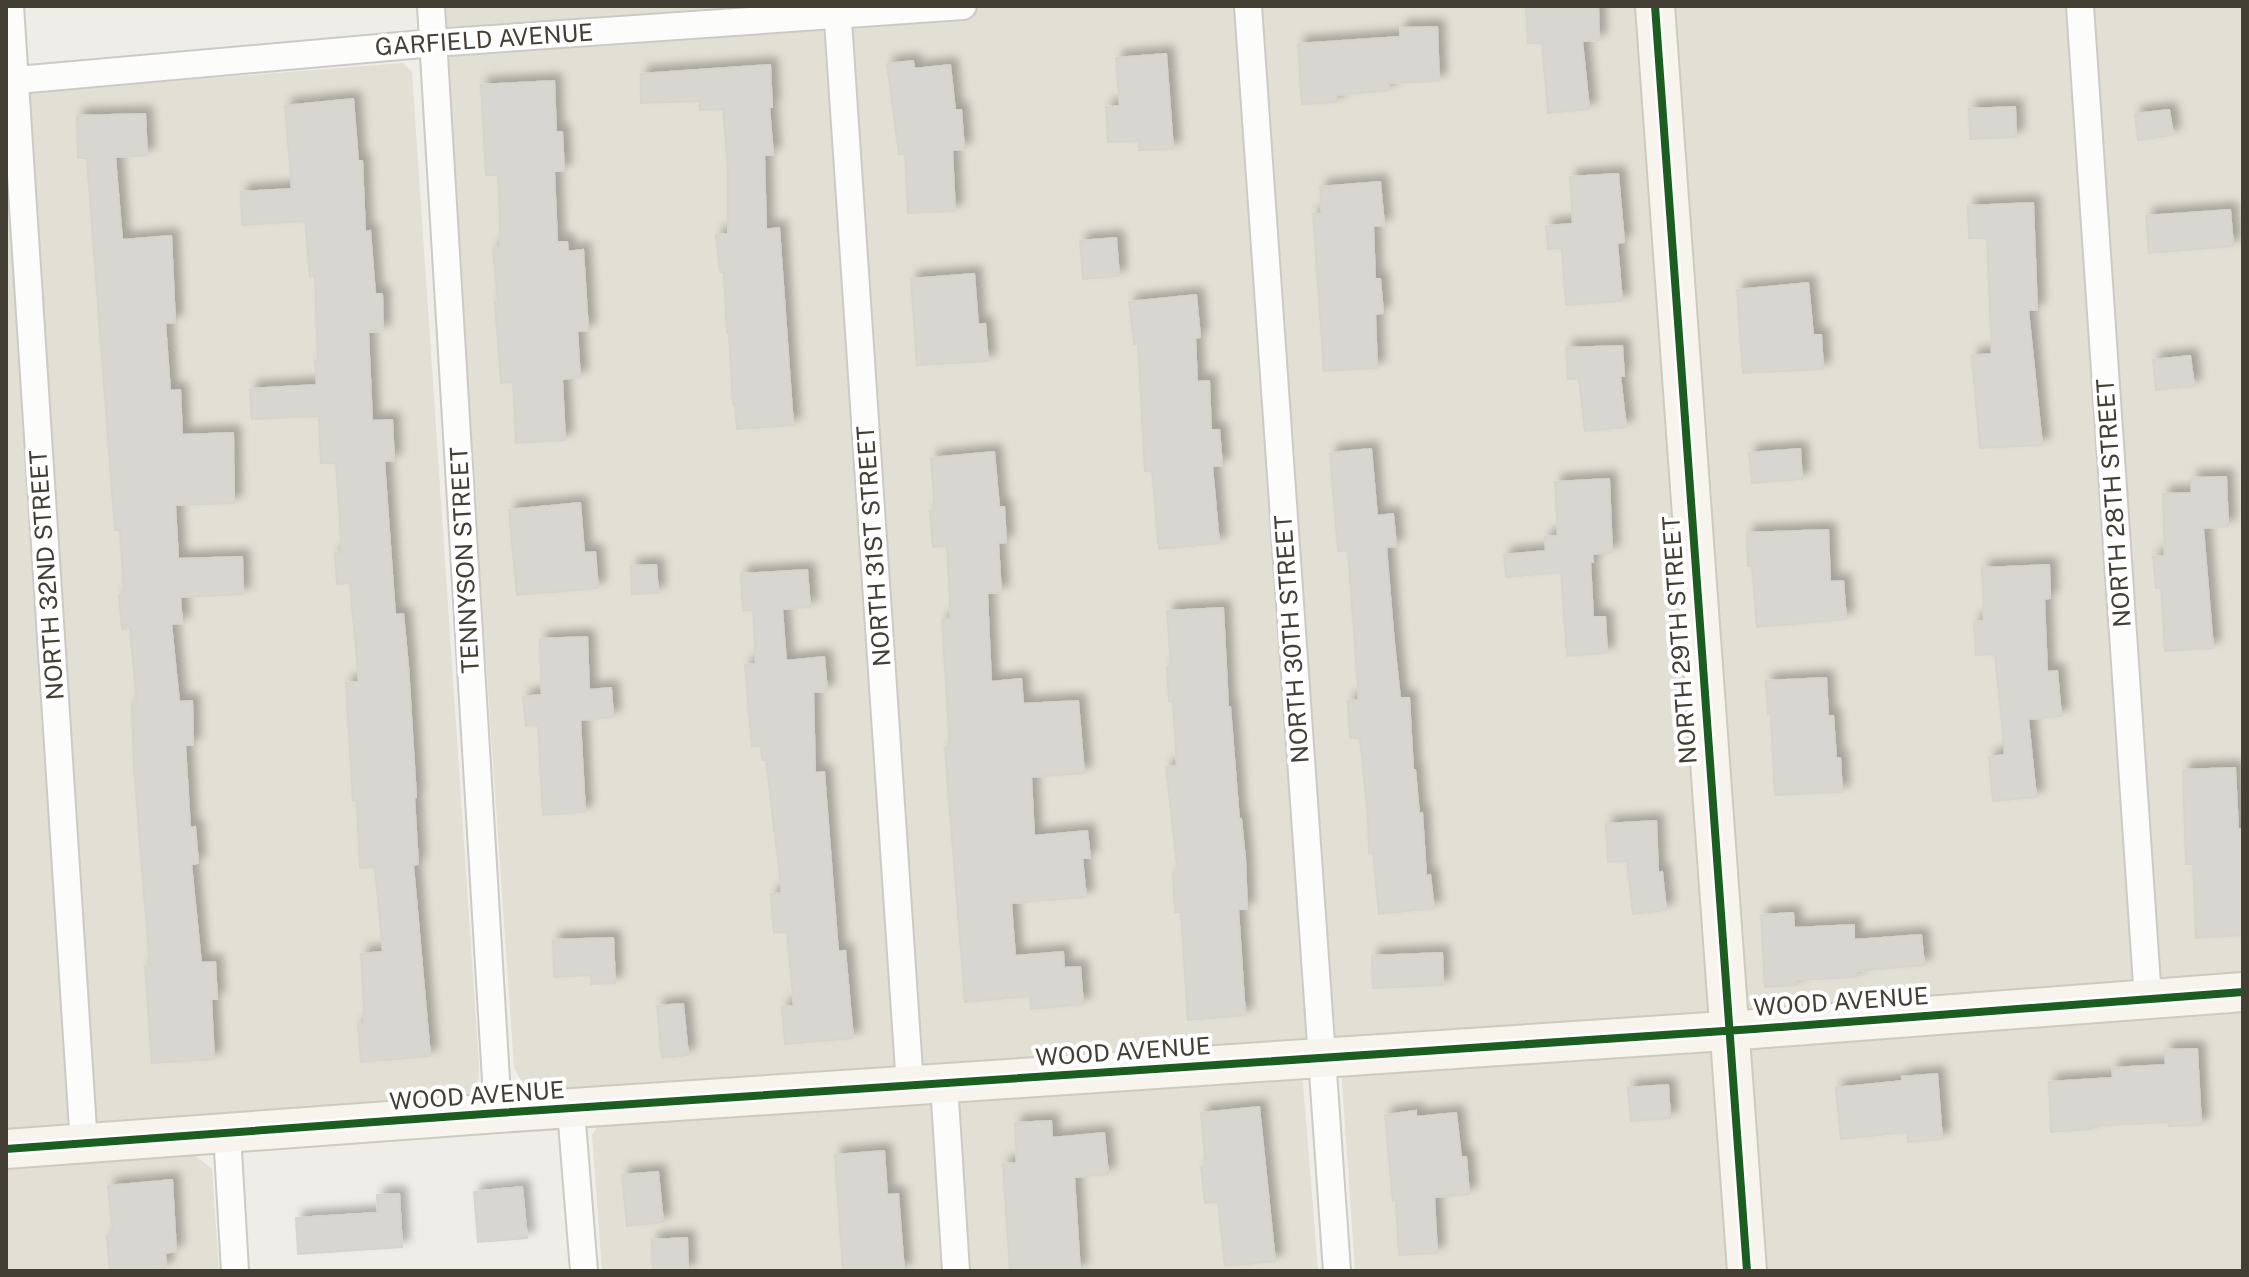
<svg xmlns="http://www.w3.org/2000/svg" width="2249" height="1277" font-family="'Public Sans',sans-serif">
<defs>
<filter id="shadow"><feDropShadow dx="7" dy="-7" stdDeviation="4" flood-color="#0004"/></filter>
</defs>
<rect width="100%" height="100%" fill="#eeede7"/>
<!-- residential -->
<path fill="#e2dfd4" d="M441,6H2243V1271H1355L1339,1039L544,1092L524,1086L514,1068Z
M403,63L412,72L479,1065L478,1089L464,1098L6,1132V94Z
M1293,1073L1303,1083L1318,1271H602L592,1135L600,1123Z
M192,1153L212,1169L219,1271H6V1166Z"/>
<!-- building -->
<path fill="#d7d6d0" stroke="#d6d4cd" stroke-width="2" filter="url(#shadow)" d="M1526,6H1598L1599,40L1582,41L1589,109L1548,113L1542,43H1528Z
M1437,27L1439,81L1388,83L1389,90L1337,95V102L1302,104L1298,44L1400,37V28Z
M1166,54L1173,149L1139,150V141L1108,142L1106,107L1120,106L1116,58Z
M913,61L914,69L950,65L955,110H961L964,149L952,150L955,211L908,213L905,154H899L887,64Z
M770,65L772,107H769L773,155H764L766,230L779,228L793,425L737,429L735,404H733L729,333H727L724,272H720L716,235L728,234V169L723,109L700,110V101L641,103V74Z
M554,81L556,132H562L564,171H554L557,242H567L568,252L583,250L588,330L577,331L580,377L562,379L565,440L516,443L513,382L501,383L495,302H498L493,248L501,247L498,175H486L481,85Z
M353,99L358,161H362L365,232L370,231L375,294H382L383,331L368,332L372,421L392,420L394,460L384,461L395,615L403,614L408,666L416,797H414L418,864L413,865L430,1056L361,1062L358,1024H365L361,954L383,952L375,867L360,868L357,801H353L346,683L359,682L350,583L337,584L335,553L342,552L336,463H321L319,416L252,419L250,389L317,385L315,361H318L315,276H310L305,221L242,225L241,192L292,189L285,106Z
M2015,107L2016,137L1970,139L1969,109Z
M2169,110L2173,135L2138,140L2135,114Z
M145,114L147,155L115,157L122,240L171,236L175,322L165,323L170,391L180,390L182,435L233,433L234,503L175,505L178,559L242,557L243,594L180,597L182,623L171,624L179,702L192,701L193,745H185L190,828L195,827L198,863L191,864L201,963L215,962L217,999H211L214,1059L152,1063L145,966H150L134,768L132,704H137L130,628L122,629L119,595H124L120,530H115L87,158H78L77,116Z
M1618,174L1624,242L1617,243L1622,301L1566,305L1562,248L1548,249L1546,226L1573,224L1570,177Z
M1380,182L1384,225L1373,226L1375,279H1380L1383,313L1375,314L1377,368L1324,371L1313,214H1322L1320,187Z
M2033,203L2037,310H2028L2042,445L1980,448L1972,356L1992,354L1987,238H1969L1968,206Z
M2230,210L2233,246L2149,253L2146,216Z
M1116,238L1119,276L1083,279L1080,241Z
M974,274L978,325L985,324L988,361L917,365L911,279Z
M1808,283L1813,335H1821L1823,369L1743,373L1737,290Z
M1196,295L1200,337L1195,338L1197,382L1209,381L1211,430H1219L1222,465L1212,466L1219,543L1159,549L1152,471H1145L1138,343L1134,344L1129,302Z
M1622,346L1624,376H1620L1626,427L1585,431L1579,378L1568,379L1566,348Z
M2190,356L2194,386L2156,390L2153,360Z
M1371,449L1377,516L1393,514L1396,546L1386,547L1394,643L1400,698H1409L1413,770H1415L1419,814L1422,813L1426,876L1430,875L1434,908L1379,914L1373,852L1369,853L1368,817L1360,738H1350L1348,701L1359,700L1356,659L1348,550L1338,551L1330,453Z
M1800,449L1802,479L1752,483L1749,453Z
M994,452L999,507H1004L1006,542L998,543L1001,593H987L991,682L1021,679L1023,704L1078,701L1084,773L1031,777L1034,836L1087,831L1090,858H1082L1086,897L1011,903L1015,956L1063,952L1064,968L1080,967L1083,1004L1031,1009L1030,996L965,1002L945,748H950L942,620L951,619L947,546L933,547L930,511H935L931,458Z
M2226,477L2228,526L2203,528L2213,648L2165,651L2161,587L2156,588L2153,557L2165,556L2163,494L2192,493L2191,478Z
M1609,479L1612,552L1592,554L1593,562H1590L1593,617H1605L1607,653L1567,656L1561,572L1506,577L1504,555L1546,551L1545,537L1558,536L1555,482Z
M580,503L584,553L595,552L598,588L517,595L509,510Z
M1828,530L1830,582L1843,581L1846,619L1757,627L1752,566H1748L1747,533Z
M656,565L658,593L632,594L631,566Z
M2049,565L2050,598L2044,599L2047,672L2057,671L2061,716L2028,719L2036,797L1993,801L1989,757L2005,755L1995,654L1976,655L1974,621H1984L1982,568Z
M807,570L810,607L782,609L786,661L824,657L827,691L813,692L815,773L824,772L838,952L845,951L853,1038L785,1044L782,1007L794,1006L787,932L774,933L771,894L782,893L766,760H762L761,746H752L745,665L756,664L753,610L743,611L741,574Z
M1223,608L1228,707H1230L1239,820L1241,819L1245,859L1247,909H1238L1245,1015L1188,1020L1181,912H1175L1173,874H1178L1166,767L1177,766L1173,701H1169L1167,667H1171L1167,611Z
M587,637L589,690L611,688L613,717L580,720L585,812L543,815L538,724L526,726L523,697L542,695L540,639Z
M1826,678L1828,716H1833L1836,758H1840L1842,792L1775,795L1771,714H1768L1766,681Z
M2235,768L2238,829H2243V935L2196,938L2193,864H2186L2183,770Z
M1656,821L1658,873L1662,872L1666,910L1633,914L1627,861L1608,862L1606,824Z
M1793,913L1794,928L1854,925V940L1921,935L1924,965L1856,971V977L1797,980V985L1765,987L1761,915Z
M613,938L615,983L591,984V975L554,977L553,940Z
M1442,953L1443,985L1373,988L1372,956Z
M683,1004L688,1055L662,1058L657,1006Z
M2197,1049L2201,1125L2169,1126V1122L2090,1126L2091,1129L2051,1132L2049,1082L2113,1078L2112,1068L2166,1065L2165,1050Z
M1937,1074L1942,1139L1908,1142L1907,1132L1841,1139L1836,1088L1903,1081L1902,1077Z
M1668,1085L1670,1118L1631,1121L1628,1088Z
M1259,1107L1275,1261L1225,1266L1218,1202L1205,1203L1201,1167H1206L1201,1113Z
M1416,1111V1117L1456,1113L1461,1157H1466L1469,1194L1434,1197L1437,1253L1399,1255L1396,1200L1393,1201L1385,1115Z
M1051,1121L1052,1138L1104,1133L1108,1174L1074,1177L1080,1271H1010L1003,1164L1017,1163L1015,1123Z
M884,1151L887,1195L898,1194L904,1271H843L835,1155Z
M658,1172L663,1222L627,1226L622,1175Z
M172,1180L176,1251L165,1253L166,1268L110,1271L107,1236H113L108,1186Z
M522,1187L527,1238L478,1242L474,1192Z
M399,1194L402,1247L298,1254L296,1218L378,1213L377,1195Z
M687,1238L688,1271H653L652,1240Z"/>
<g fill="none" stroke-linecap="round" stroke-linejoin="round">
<defs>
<path id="street" d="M10,6L84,1145
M431,6L498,1113
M837,6L910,1086
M1248,6L1337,1271
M2080,6L2148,999
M6,81L434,43L963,6
M944,1084L956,1271
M571,1110L584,1271
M227,1133L235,1271"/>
<path id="secondary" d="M1655,6L1747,1271
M6,1149L498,1113L1754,1029L2243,992"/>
</defs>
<!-- street casing -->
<use href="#street" stroke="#cccac5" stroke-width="30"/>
<!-- secondary casing -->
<use href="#secondary" stroke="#cdcabf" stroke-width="42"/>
<!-- street -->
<use href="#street" stroke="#fcfcfb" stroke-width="26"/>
<!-- secondary -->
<use href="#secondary" stroke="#f6f4ed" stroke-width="38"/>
<defs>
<path id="cycleway" d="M1655,6L1747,1271
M6,1149L498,1113L1754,1029L2243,992"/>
</defs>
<!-- cycleway casing -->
<use href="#cycleway" stroke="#fff" stroke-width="13"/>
<!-- cycleway -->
<use href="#cycleway" stroke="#1b5e20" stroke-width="8"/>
</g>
<g text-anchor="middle" stroke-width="8" stroke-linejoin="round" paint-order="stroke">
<!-- street labels -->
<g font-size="24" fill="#433f34" stroke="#fff">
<text transform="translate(484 40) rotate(-4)" y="8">GARFIELD AVENUE</text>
<text transform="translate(2114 503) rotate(-94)" y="8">NORTH 28TH STREET</text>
<text transform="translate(874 546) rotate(-94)" y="8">NORTH 31ST STREET</text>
<text transform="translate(465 560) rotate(-93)" y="8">TENNYSON STREET</text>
<text transform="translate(47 575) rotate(-94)" y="8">NORTH 32ND STREET</text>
<text transform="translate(1292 639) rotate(-94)" y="8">NORTH 30TH STREET</text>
<text transform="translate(1680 640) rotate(-94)" y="8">NORTH 29TH STREET</text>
<text transform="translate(1841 1002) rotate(-4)" y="8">WOOD AVENUE</text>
<text transform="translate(1123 1052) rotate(-4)" y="8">WOOD AVENUE</text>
<text transform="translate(477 1096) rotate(-4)" y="8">WOOD AVENUE</text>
</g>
</g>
<!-- border -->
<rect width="2249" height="1277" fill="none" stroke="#433f34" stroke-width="16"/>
</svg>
